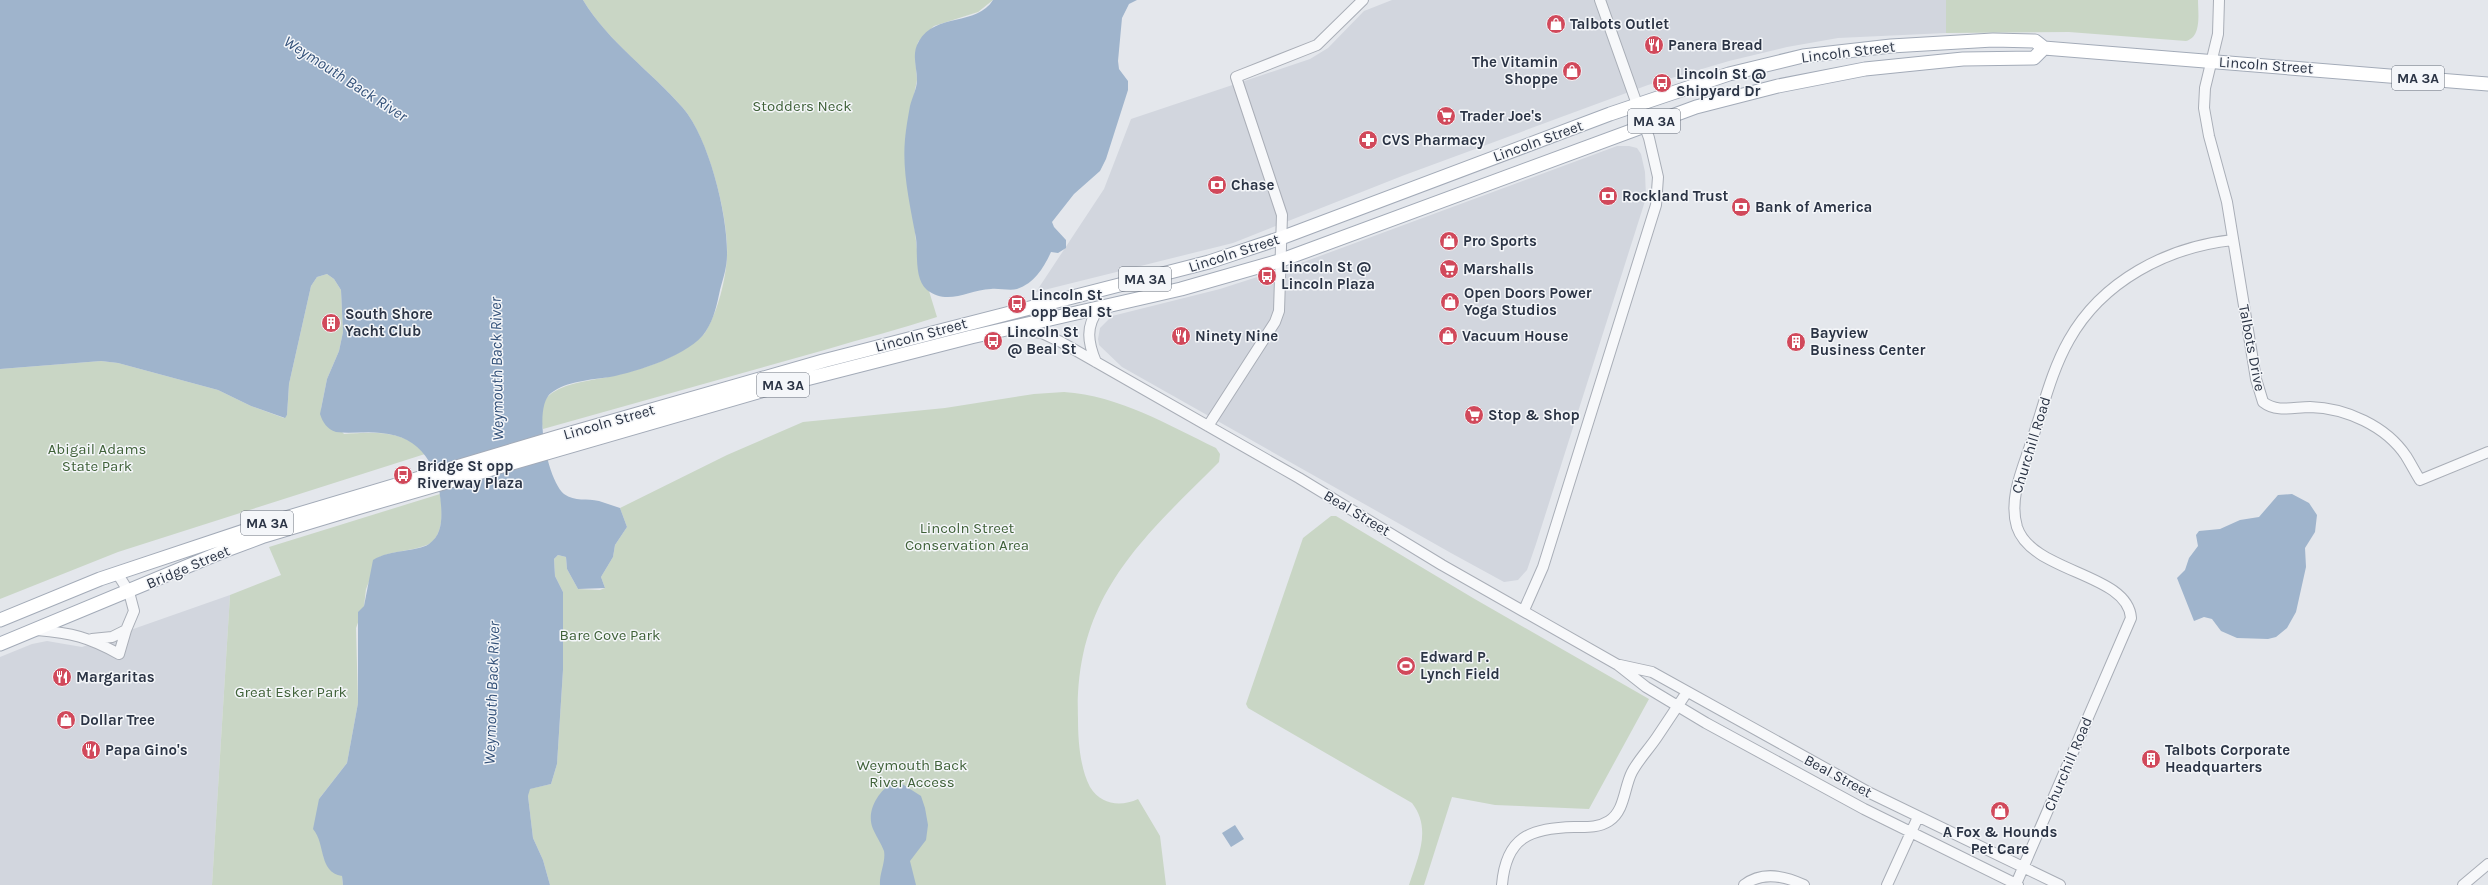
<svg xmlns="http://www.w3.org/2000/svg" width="2488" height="885" font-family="Karla,sans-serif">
<rect width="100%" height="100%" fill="#e4e7ec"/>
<!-- built -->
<path fill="#d2d6de" d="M1392,0H1946V33L1838,38L1787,47L1729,61L1648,85L1402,176L1233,243L1036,292L1104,189L1131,119L1310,59L1328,48L1364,11Z
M1617,146H1629L1637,148L1641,154L1645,172L1646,198L1536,544L1527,570L1518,580L1504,582L1451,553L1122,367L1099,345L1098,339L1100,328L1112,316L1220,289L1301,263Z
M230,595L212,885H0V657L32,644L47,641L82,647Z"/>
<!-- green -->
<path fill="#c9d6c5" d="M583,0H993L978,12L934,26L918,42L915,56L917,80L905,141L920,277L929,291L937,317C901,329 864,338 828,349L543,429C540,417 540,401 552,393C570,381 592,381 612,376C638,370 666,362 688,347C694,342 702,338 706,331C718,311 726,279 727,256C729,217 708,137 683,108C650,70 609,43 583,0Z
M1946,0H2198C2198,13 2202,37 2186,41L2069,32L1946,33Z
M327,274L334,279L341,290L343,332L339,351L327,379L321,409L344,434C373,432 404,429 425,454L118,552L0,599V369L101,361L118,363L218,390L251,406L284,418L287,415L289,384L311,286L317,277Z
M1064,392C1120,396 1166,424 1216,448L1220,454L1219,462C1140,541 1074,597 1078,719C1078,740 1080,768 1090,787C1101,805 1121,807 1138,799L1160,836L1166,885H550L543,860L533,838L528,796L529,789L551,784L557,764L563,670V592L555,576L554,559L558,555L566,557L567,569L578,589L600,590L605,588L601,577L613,557L615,545L627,527L620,508L727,455L803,422L945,408L1034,394Z
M440,494C443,509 444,538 427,545C409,552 390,550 374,560L372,574L366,589L364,606L356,628L358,703L347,763L319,799L320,837L324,859L342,876L343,885H212L230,595L281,575L269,547Z
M1331,516H1336L1473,598L1649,699L1589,809L1495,805L1452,797L1424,885H1409C1418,857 1432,829 1412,803L1248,708L1246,704L1303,538Z"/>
<!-- water -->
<path fill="#9fb4cc" d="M0,0H583C609,43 651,71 683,108C709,138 728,216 727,255C727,267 723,279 720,290C717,304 714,319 706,331C691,355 636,372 610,377C590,380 567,381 551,393C532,408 548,481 564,494C575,502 587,498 599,501C606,503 613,506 620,508L627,527L615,545L613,557L601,577L605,588L578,589L567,569L566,557L558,555L554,559L555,576L563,592V670L557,764L551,784L530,789L528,796L533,838L543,860L550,885H343L342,876C318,872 326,844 313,829L319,799L347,763L358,703V612L364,606L373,560C391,549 417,552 429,544C442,535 442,519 441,505C439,468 422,436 381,433C366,431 351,434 336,432C327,429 323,423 320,414L327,379L339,351L343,332L341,290L334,279L327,274L317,277L311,286L289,384L287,415L285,418L251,406L218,390L118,363L101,361L0,369Z
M993,0H1137L1129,4L1122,18L1118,61L1119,69L1128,81V90L1106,159L1100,171L1074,194L1052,222L1054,227L1066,240V248L1058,253L1051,252C1044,267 1035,283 1017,289C1010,291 998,288 991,289C968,290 948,306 927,290C914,279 918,253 916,238C910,205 902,172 905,139C906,128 908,117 910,106C912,97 917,89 917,80C917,67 911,54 919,41C935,13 977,26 993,0Z
M2292,494L2309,503L2317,515L2315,532L2305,548L2306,567L2296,612L2287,628L2276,637L2268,639L2237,638L2221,631L2212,619L2204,617L2194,621L2177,578L2185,570L2189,558L2198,546L2196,535L2199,531L2220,529L2240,520L2259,517L2278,495Z
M896,780L921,796L925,808L928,825L926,840L910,861L916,885H880C879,874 886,862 884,851C881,843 876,836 873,829C865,810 880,789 896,780Z
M1235,825L1244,839L1231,847L1222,833Z"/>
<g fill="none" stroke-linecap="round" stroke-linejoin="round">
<defs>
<path id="minor" d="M2219,0L2218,34L2205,88L2204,108L2209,136L2227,202L2256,379L2263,402C2277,413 2294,407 2310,407C2346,408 2386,426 2406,456C2411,464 2415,472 2420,480L2488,452
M1015,329L1042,333L1061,342L1299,478L1442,565L1618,665L1646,687L1706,723L1864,809L2018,885
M1096,362C1088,343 1085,326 1099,309
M1208,426L1275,322L1279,311L1282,215L1236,77L1317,45L1363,0
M1524,610L1543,567L1656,205L1658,177L1649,138L1600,0
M37,630C72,633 88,637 119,654L126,630L134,611L129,592L117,573
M92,639L112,637L126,630
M1620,665L1652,672L1870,793L2060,885
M2016,884L2131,618C2128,573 2032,573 2017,527C2008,497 2024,466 2033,437C2044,404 2052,370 2069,340C2102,281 2167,247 2233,240
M1502,885C1506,837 1530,828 1574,827C1586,827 1598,828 1609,821C1625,811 1624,787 1632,772C1639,759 1649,749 1657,737C1667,722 1677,707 1687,692
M1744,885C1762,871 1785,876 1804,885
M1887,885L1918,817
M2463,885L2488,864"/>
<path id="major" d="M0,620L100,579L262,525L557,437L823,361L1209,262L1281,238L1610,114L1729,74L1803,56L1891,46L1993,40L2035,41L2044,48L2488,84
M0,644L224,551L264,536L357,508L775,387L971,337L1181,289L1279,261L1696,107L1778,86L1865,69L1963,59L2034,58L2044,48"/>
</defs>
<!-- minor casing -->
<use href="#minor" stroke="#a9aeb7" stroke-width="12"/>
<!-- major casing -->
<use href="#major" stroke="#a3abb8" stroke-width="15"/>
<!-- minor -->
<use href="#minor" stroke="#f7f8fa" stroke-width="10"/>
<!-- major -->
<use href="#major" stroke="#fff" stroke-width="13"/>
</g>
<!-- icons -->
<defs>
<symbol id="shop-disc" viewBox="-11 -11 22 22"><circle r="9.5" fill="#d1495b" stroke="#f4f6f9"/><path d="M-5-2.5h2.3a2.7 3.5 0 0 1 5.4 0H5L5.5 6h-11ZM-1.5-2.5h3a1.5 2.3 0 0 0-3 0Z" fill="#fff"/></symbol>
<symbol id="restaurant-disc" viewBox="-11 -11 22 22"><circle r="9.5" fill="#d1495b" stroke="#f4f6f9"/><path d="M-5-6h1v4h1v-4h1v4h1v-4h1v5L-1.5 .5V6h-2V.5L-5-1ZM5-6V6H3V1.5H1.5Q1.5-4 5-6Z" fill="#fff"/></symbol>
<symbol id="bus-disc" viewBox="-11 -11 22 22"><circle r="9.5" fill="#d1495b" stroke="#f4f6f9"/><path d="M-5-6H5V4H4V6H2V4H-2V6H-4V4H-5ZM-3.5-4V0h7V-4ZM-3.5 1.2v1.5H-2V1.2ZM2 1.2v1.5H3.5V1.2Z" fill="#fff"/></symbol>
<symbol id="supermarket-disc" viewBox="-11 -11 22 22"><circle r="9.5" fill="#d1495b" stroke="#f4f6f9"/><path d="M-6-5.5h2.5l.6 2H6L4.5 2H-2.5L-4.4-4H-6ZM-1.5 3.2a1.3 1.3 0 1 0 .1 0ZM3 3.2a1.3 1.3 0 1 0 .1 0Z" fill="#fff"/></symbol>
<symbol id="pharmacy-disc" viewBox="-11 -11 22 22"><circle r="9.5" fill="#d1495b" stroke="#f4f6f9"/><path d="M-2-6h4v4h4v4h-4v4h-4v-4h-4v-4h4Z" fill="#fff"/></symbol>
<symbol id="bank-disc" viewBox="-11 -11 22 22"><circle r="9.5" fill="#d1495b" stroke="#f4f6f9"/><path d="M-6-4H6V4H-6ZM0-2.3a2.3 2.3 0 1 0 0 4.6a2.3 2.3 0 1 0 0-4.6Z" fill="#fff"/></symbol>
<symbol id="building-disc" viewBox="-11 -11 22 22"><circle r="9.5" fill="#d1495b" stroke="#f4f6f9"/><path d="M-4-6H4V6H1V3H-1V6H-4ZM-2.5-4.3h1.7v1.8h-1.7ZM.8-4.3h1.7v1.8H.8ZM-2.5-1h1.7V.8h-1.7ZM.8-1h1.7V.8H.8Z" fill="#fff"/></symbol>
<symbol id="stadium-disc" viewBox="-11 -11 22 22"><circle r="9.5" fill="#d1495b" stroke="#f4f6f9"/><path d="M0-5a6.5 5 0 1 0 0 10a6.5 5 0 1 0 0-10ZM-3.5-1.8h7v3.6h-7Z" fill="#fff"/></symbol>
</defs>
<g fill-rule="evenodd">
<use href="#shop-disc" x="1545" y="13" width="22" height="22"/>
<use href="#restaurant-disc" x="1643" y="34" width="22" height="22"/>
<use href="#shop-disc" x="1561" y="60" width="22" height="22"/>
<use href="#bus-disc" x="1651" y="72" width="22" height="22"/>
<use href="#supermarket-disc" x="1435" y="105" width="22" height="22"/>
<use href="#pharmacy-disc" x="1357" y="129" width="22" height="22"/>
<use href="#bank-disc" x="1206" y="174" width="22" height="22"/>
<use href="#bank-disc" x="1597" y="185" width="22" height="22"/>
<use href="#bank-disc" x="1730" y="196" width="22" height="22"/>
<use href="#shop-disc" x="1438" y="230" width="22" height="22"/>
<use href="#supermarket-disc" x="1438" y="258" width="22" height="22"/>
<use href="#bus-disc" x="1256" y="265" width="22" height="22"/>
<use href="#shop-disc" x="1439" y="291" width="22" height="22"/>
<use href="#bus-disc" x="1006" y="293" width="22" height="22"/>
<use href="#building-disc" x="320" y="312" width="22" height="22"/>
<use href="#restaurant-disc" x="1170" y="325" width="22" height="22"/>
<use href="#shop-disc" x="1437" y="325" width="22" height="22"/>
<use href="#bus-disc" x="982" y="330" width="22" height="22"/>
<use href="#building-disc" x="1785" y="331" width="22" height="22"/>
<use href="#supermarket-disc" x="1463" y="404" width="22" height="22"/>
<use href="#bus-disc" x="392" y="464" width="22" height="22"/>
<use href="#stadium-disc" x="1395" y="655" width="22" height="22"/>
<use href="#restaurant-disc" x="51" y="666" width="22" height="22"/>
<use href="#shop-disc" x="55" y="709" width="22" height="22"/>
<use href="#restaurant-disc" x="80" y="739" width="22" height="22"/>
<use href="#building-disc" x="2140" y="748" width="22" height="22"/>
<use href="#shop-disc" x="1989" y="800" width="22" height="22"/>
</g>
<g text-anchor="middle" stroke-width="3" stroke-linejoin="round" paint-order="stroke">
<!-- shield labels -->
<g fill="#f4f6f9" stroke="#676e7b" stroke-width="1">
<rect x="2392" y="66" width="52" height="24" rx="3"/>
<rect x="1628" y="109" width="52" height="24" rx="3"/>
<rect x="1119" y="267" width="52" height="24" rx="3"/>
<rect x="757" y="373" width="52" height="24" rx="3"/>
<rect x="241" y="511" width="52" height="24" rx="3"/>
</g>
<g font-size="14" font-weight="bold" fill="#2b3445">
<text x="2418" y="83">MA 3A</text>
<text x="1654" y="126">MA 3A</text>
<text x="1145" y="284">MA 3A</text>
<text x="783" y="390">MA 3A</text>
<text x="267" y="528">MA 3A</text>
</g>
<!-- poi labels -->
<g font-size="15" font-weight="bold" fill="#2b3445" stroke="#f4f6f9" text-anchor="start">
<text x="1570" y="29">Talbots Outlet</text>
<text x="1668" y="50">Panera Bread</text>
<text x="1558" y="67" text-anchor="end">The Vitamin<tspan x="1558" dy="17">Shoppe</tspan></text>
<text x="1676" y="79">Lincoln St @<tspan x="1676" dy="17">Shipyard Dr</tspan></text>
<text x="1460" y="121">Trader Joe's</text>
<text x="1382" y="145">CVS Pharmacy</text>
<text x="1231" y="190">Chase</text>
<text x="1622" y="201">Rockland Trust</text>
<text x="1755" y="212">Bank of America</text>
<text x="1463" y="246">Pro Sports</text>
<text x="1281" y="272">Lincoln St @<tspan x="1281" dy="17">Lincoln Plaza</tspan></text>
<text x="1463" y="274">Marshalls</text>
<text x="1464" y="298">Open Doors Power<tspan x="1464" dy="17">Yoga Studios</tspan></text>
<text x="1031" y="300">Lincoln St<tspan x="1031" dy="17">opp Beal St</tspan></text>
<text x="345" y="319">South Shore<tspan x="345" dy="17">Yacht Club</tspan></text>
<text x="1007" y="337">Lincoln St<tspan x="1007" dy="17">@ Beal St</tspan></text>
<text x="1810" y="338">Bayview<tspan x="1810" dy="17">Business Center</tspan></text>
<text x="1195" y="341">Ninety Nine</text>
<text x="1462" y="341">Vacuum House</text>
<text x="1488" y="420">Stop &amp; Shop</text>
<text x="417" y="471">Bridge St opp<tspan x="417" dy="17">Riverway Plaza</tspan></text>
<text x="1420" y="662">Edward P.<tspan x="1420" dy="17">Lynch Field</tspan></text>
<text x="76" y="682">Margaritas</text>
<text x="80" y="725">Dollar Tree</text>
<text x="105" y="755">Papa Gino's</text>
<text x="2165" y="755">Talbots Corporate<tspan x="2165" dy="17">Headquarters</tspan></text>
<text x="2000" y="837" text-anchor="middle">A Fox &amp; Hounds<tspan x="2000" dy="17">Pet Care</tspan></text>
</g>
<!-- street labels -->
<g font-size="15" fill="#2b3445" stroke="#f4f6f9">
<text transform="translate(1848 52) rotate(-7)" y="5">Lincoln Street</text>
<text transform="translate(2266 65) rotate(4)" y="5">Lincoln Street</text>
<text transform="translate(1538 141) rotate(-20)" y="5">Lincoln Street</text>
<text transform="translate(1234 253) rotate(-18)" y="5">Lincoln Street</text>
<text transform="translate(921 335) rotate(-15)" y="5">Lincoln Street</text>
<text transform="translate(2252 348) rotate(79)" y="5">Talbots Drive</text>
<text transform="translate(609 422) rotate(-16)" y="5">Lincoln Street</text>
<text transform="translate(2031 445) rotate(-73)" y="5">Churchill Road</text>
<text transform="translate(1357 513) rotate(31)" y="5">Beal Street</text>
<text transform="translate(188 567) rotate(-23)" y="5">Bridge Street</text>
<text transform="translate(2068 764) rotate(-67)" y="5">Churchill Road</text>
<text transform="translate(1838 776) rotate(28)" y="5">Beal Street</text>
</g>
<!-- park labels -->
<g font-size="15" fill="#3f6138" stroke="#f4f6f9">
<text x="802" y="111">Stodders Neck</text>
<text x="97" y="454">Abigail Adams<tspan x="97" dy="17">State Park</tspan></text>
<text x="967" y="533">Lincoln Street<tspan x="967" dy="17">Conservation Area</tspan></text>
<text x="610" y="640">Bare Cove Park</text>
<text x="291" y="697">Great Esker Park</text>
<text x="912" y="770">Weymouth Back<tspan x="912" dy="17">River Access</tspan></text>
</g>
<!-- water labels -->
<g font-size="16" font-style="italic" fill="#34527a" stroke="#f4f6f9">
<text transform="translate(346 78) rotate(33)" y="6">Weymouth Back River</text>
<text transform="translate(496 369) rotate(-91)" y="6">Weymouth Back River</text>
<text transform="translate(491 693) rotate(-88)" y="6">Weymouth Back River</text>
</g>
</g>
</svg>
